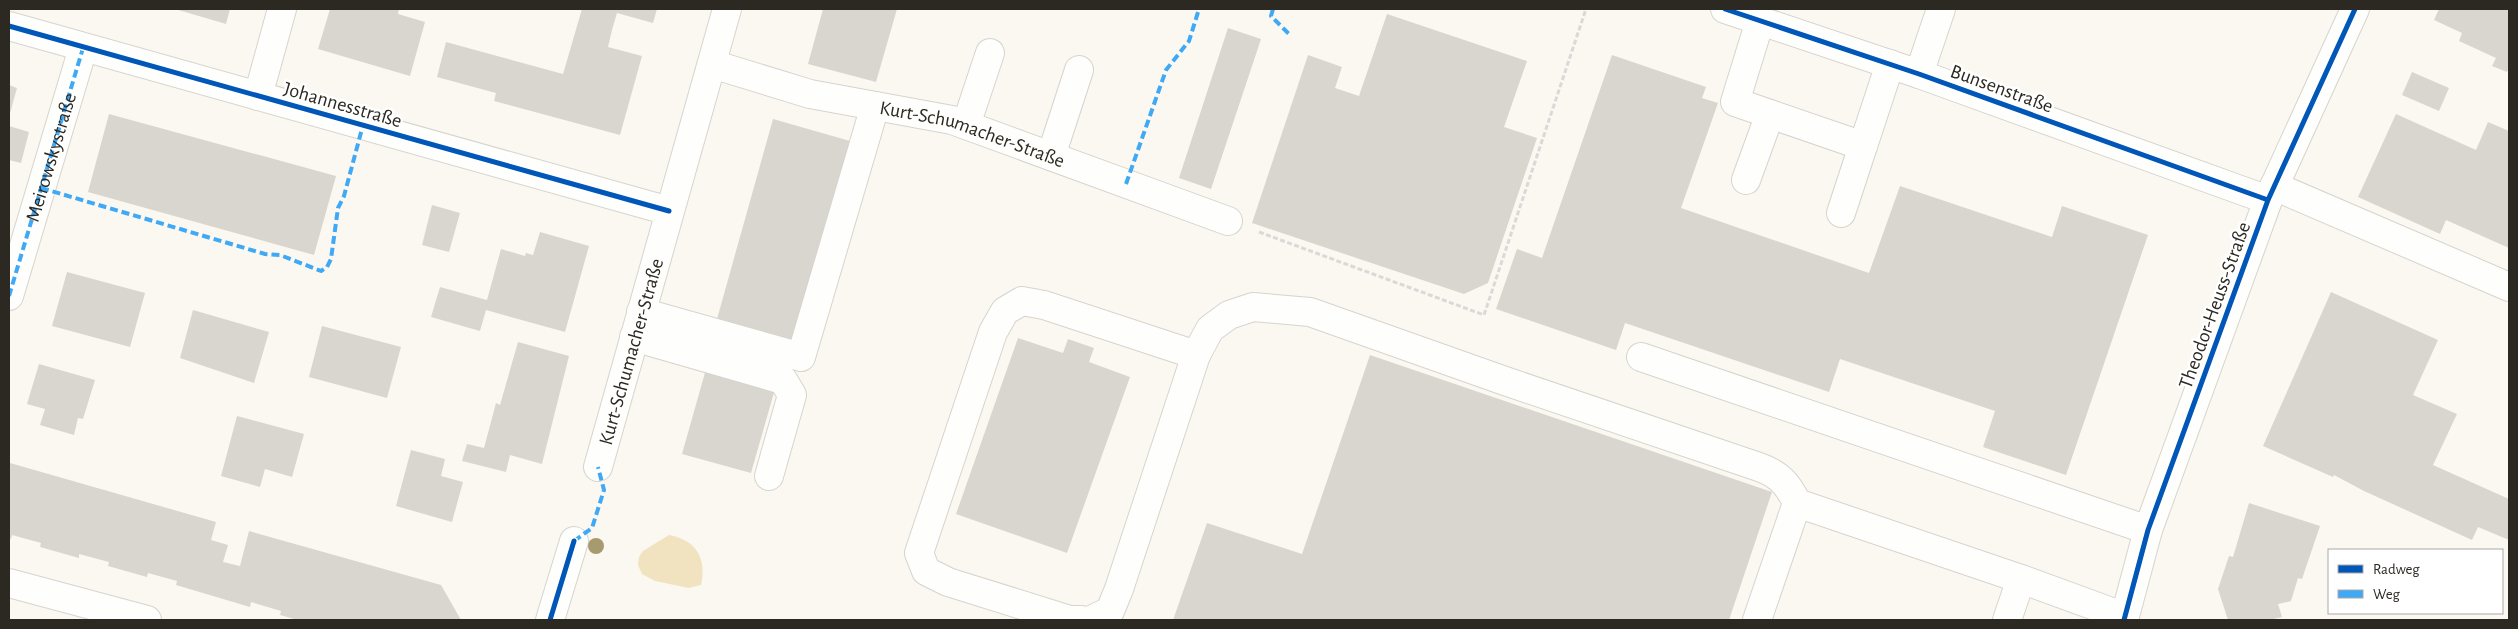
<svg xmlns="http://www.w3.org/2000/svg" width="2518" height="629" font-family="'Alegreya Sans',sans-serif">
<rect width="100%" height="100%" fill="#faf8f1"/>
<!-- green -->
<path fill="#f1e3bf" d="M669,535C696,540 707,558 701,585L689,588L655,581L642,574L638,565L639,557L643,551Z"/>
<!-- building -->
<path fill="#d9d6d0" d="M175,9H230L226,24Z
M330,9H399L398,14L425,22L410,76L318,49Z
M582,9H657L653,23L617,13L612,30L608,47L642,56L620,135L494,101L496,93L437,77L446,42L563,74Z
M823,9H897L876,82L808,64Z
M2439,9H2509V67L2507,72L2492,66L2496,58L2459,41L2462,33L2434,20Z
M1387,14L1527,61L1504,127L1537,138L1488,283L1464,294L1252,223L1308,55L1342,67L1335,88L1359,96Z
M1228,28L1261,39L1211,189L1179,178Z
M1612,55L1706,87L1702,98L1718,103L1681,208L1869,273L1900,186L2052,237L2062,206L2148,235L2066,475L1983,447L1995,411L1840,359L1829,392L1625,323L1616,350L1496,309L1517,249L1542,258Z
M2412,72L2449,88L2439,111L2402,95Z
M9,85L17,88L9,117Z
M109,114L336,176L314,255L88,192Z
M2396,114L2476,150L2488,122L2509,131V248L2446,220L2440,234L2358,197Z
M773,119L850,141L795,341L717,319Z
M9,126L29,132L21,163L9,160Z
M432,205L460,213L449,252L422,245Z
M540,232L589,246L565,332L486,310L480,331L431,317L440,287L487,300L501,249L525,256L526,253L533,255Z
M67,272L145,293L130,347L52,326Z
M2331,292L2438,340L2413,395L2457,414L2433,465L2509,499V540L2478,527L2472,540L2364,491L2334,475L2333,477L2263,446Z
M193,310L269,332L254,383L180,358Z
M322,326L401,347L387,398L309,377Z
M1018,338L1063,353L1068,339L1094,348L1089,362L1130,377L1067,553L956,514Z
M518,342L569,356L542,464L510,455L506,472L462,461L467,444L484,448L496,403L500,405Z
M1370,355L1772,492L1729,620H1173L1207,523L1302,554Z
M39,364L95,380L83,419L78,418L74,435L40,425L45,409L27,404Z
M706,369L775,389L751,473L682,454Z
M237,416L304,434L292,477L265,469L260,487L221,476Z
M411,450L445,459L441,476L463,482L452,522L396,506Z
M10,463L216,522L211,540L228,545L223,562L240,566L249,531L441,585L461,620H298L280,615L281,611L251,602L250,607L176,585L177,581L148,573L147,577L108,566L109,562L79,554V558L40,547L41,543L12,535L11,539L9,538Z
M2249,503L2320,526L2302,579L2298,578L2291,601L2278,604L2282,617L2269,620H2228L2218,589L2229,556L2233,557Z"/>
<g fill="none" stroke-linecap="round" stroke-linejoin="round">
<defs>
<g id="minor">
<path d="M1725,9L1919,74L2268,200"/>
<path d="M1760,21L1735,102L1863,146L1890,64"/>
<path d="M9,26L669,211"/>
<path id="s1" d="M712,64L810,94L952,120L1228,221"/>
<path d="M1919,74L1941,9"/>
<path d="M258,96L282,9"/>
<path d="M966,125L990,53"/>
<path d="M1051,156L1079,70"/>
<path d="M1746,180L1770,114"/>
<path d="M2274,186L2509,287"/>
<path d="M1841,213L1863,146"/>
<path id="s2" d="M9,296L83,48"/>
<path d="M641,312L801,357L875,106"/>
<path d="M634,337L783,380L792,395L769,476"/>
<path d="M1641,357L2148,530"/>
<path id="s3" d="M598,467L727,9"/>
<path d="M9,583L147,620"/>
<path d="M550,620L574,541"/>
<path d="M1081,620H1070L948,582L926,571L919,553L993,332L1005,311L1022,301L1044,305L1196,355"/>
<path d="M1091,620L1110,611L1119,589L1196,355L1210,329L1229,315L1253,307L1310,312L1505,381L1759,467C1779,474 1788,484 1797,503"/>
<path d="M1757,620L1797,503L2021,579L2125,617"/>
<path d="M2007,620L2021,579"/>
<path d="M2124,620L2148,530L2268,200L2355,9"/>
</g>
</defs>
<!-- minor casing -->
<use href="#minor" stroke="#d7d4ce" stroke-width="30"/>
<!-- path -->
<path stroke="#dbd9d8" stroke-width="3" stroke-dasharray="5 2.5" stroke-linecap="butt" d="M1259,232L1484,315L1586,9"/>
<!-- minor -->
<use href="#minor" stroke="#fefefd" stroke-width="28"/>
<!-- quiet -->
<path stroke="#3fa9f5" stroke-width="4" stroke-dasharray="8 4" stroke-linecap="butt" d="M1273,9L1271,16L1289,34
M1126,184L1166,70L1189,41L1199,9
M41,188L265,254L280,255L321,271L327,267L331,259L338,208L344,196L363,125
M9,296L83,48
M574,541L592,528L604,490L598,467"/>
<defs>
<path id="cycleway" d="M1725,9L1919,74L2268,200
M9,26L669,211
M550,620L574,541
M2124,620L2148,530L2268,200L2355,9"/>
</defs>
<!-- cycleway casing -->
<use href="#cycleway" stroke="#fff" stroke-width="8"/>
<!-- cycleway -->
<use href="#cycleway" stroke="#0057b8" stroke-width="5"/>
</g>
<!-- trees -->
<circle fill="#a89a6f" cx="596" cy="546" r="8"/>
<g text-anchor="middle" stroke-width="5" stroke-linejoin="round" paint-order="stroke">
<!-- street labels -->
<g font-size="20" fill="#2c2922" stroke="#fff">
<text transform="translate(2002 88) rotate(20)" y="7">Bunsenstraße</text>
<text transform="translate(343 104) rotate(16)" y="7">Johannesstraße</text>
<text dy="7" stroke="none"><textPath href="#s1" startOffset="270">Kurt-Schumacher-Straße</textPath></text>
<text dy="7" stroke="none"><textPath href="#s2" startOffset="145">Meirowskystraße</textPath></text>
<text transform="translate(2214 305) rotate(-70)" y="7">Theodor-Heuss-Straße</text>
<text dy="7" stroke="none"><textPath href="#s3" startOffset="120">Kurt-Schumacher-Straße</textPath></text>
</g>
</g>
<!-- border -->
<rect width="2518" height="629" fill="none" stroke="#2c2922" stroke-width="20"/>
<!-- legend -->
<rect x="2328" y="549" width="175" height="65" fill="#ffffff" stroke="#aba9a7"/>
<rect x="2338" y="565" width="25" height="8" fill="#0057b8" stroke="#aba9a7"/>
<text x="2373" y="574" font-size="15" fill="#2c2922">Radweg</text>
<rect x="2338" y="590" width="25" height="8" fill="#3fa9f5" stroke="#aba9a7"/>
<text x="2373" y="599" font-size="15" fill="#2c2922">Weg</text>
</svg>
